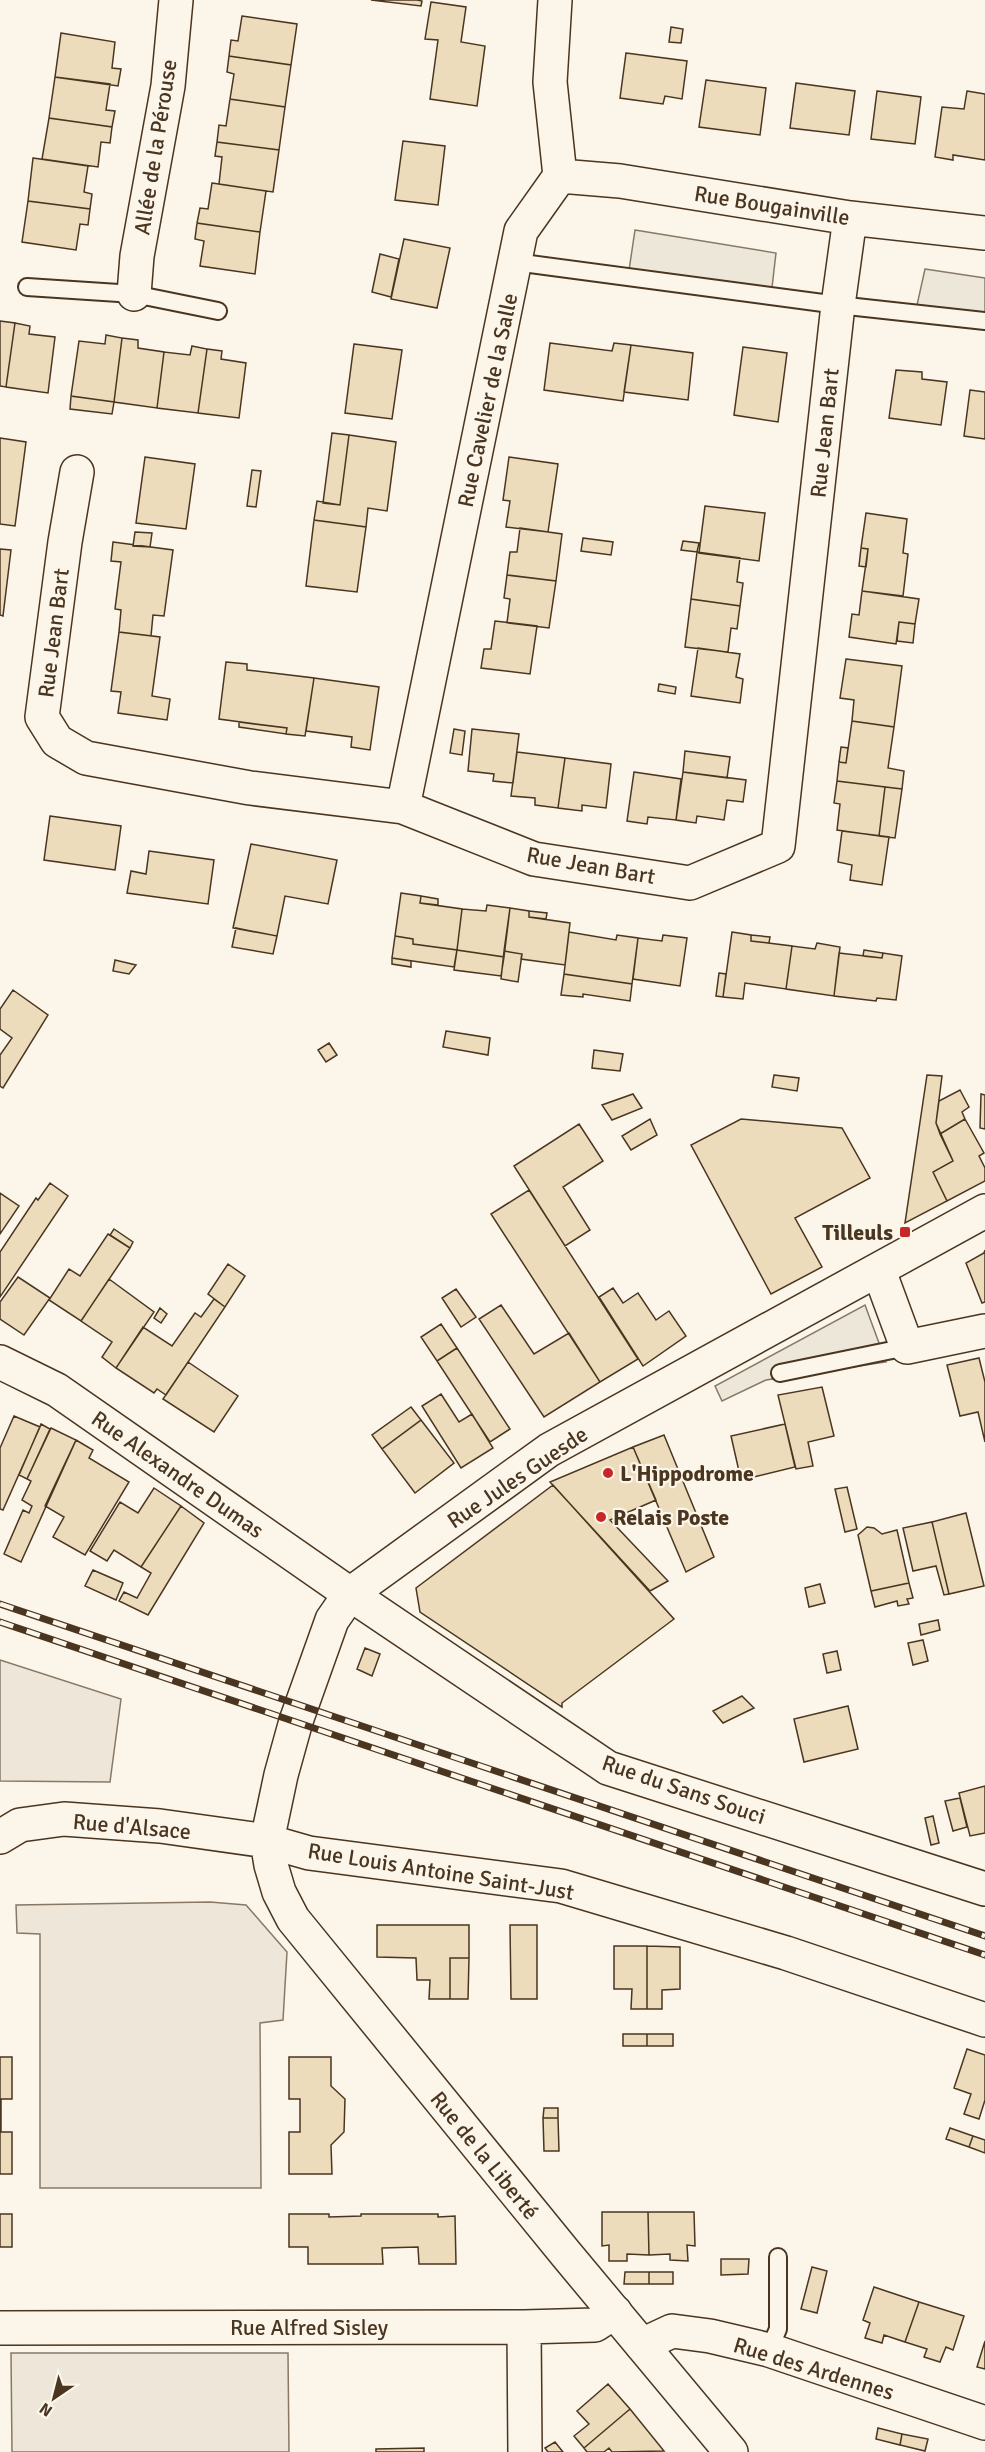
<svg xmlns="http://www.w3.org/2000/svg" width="985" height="2452" font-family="Signika,sans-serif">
<rect width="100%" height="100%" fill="#fbf6e9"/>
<!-- green -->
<path fill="#ede6d9" stroke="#887966" stroke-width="1.5" d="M0,1660L121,1699L110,1782L0,1781Z
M210,1902L246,1905L287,1952L283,2020L260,2023L261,2188H40V1934L17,1933L16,1905Z
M11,2353H288L289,2452H12Z"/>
<!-- parking -->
<path fill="#ede7d9" stroke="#887966" stroke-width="1.5" d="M635,230L776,253L771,296L628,277Z
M925,269L985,278V321L915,314Z
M865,1305L886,1362L766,1380L722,1401L715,1386Z"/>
<!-- building -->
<path fill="#ecdcbc" stroke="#4a3520" stroke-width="1.5" d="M371,0H417L422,1L421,6Z
M431,2L466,7L461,42L485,46L477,106L430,99L438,40L425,39Z
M242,16L297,24L291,65L229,56L231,40L238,41Z
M671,27L683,29L681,43L669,42Z
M61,33L115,42L112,68L121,69L118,86L55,77Z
M626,53L687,61L682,99L665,96L663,104L620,98Z
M229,56L291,65L285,107L230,99L234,74L227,72Z
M55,77L110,84L106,110L115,111L112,127L49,118Z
M706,80L766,88L760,135L699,127Z
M796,83L855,91L849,135L790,128Z
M877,91L921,97L915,144L871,139Z
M967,91L985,94V160L953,155V160L935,157L942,107L964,109Z
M230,99L285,107L279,150L217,142L219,125L226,126Z
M49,118L112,127L110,143L101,142L98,167L42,159Z
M403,141L445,146L438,205L395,200Z
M217,142L279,150L273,192L219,184L222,157L215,156Z
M33,158L88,166L84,192L92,194L90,209L28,201Z
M212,183L266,191L260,232L197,223L200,208L208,209Z
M28,201L90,209L88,225L80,224L76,250L22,242Z
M197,223L260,232L255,274L200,266L204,241L195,239Z
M404,239L450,248L437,308L391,299Z
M380,254L399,259L391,297L372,292Z
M0,321L15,323L6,387L0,386Z
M15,323L30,326L29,334L55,337L48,393L6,387Z
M106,335L122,338L114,402L71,396L79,341L105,344Z
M122,338L138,340V348L164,352L157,408L114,402Z
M550,343L612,351L614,343L631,345L623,401L544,390Z
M354,344L402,350L392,419L345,413Z
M631,345L693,353L688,400L624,392Z
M192,346L207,349L198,413L157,408L164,352L190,355Z
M743,347L787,353L778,422L734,415Z
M207,349L222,351L221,359L246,363L239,418L198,413Z
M896,370L922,372V379L947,382L941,425L889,418Z
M970,390L985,392V439L964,436Z
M71,396L114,402L112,414L70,409Z
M332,433L349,435L340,505L323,503Z
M349,435L396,442L387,511L368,508L366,527L314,520L317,501L340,505Z
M0,438L26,442L15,526L0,524Z
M145,457L195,464L186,529L136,523Z
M509,457L558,464L548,532L506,527L510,501L503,500Z
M252,470L261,471L256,507L247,506Z
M705,506L765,513L759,561L699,553Z
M866,513L907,519L903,553L908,554L903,596L862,591L868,549L861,548Z
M314,520L366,527L357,592L306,586Z
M520,528L562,534L556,581L507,575L510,552H517Z
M135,532L152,533L150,547L133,546Z
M583,538L613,542L611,555L581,551Z
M683,541L699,543L697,552L681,550Z
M113,542L173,550L164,616L153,615L151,636L119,632L121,610L115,609L121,562L111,561Z
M861,548L868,549L866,567L859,566Z
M0,549L11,550L3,616L0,615Z
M697,552L740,558L737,582L743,583L740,606L691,599Z
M507,575L556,581L549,628L507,623L510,599L504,598Z
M862,591L919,599L915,624L899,622L896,644L849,637L852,614L859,615Z
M691,599L740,606L737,629L731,628L728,652L685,647Z
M495,621L537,626L530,674L481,668L484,649H491Z
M899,622L915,624L913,643L897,641Z
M119,632L160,637L152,696L170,699L167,720L118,713L121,692L111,691Z
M698,648L740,654L736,677L743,679L740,703L691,696Z
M846,659L902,666L894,727L852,721L854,700L840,698Z
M226,662L247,664V670L314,678L305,736L286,734L287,728L219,719Z
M314,678L379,687L370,750L351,747L352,737L306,731Z
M659,684L676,687L675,694L658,691Z
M852,721L894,727L888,768L904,771L902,789L837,781L839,762L846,763Z
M239,722L287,728L286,734L239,727Z
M454,729L465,731L462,755L450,753Z
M472,729L519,734L513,783L493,781L494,774L468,771Z
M841,747L848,748L846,763L839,762Z
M685,751L730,757L727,778L683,772Z
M517,752L565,758L558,808L535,805V798L511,796Z
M565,758L611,764L606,808L582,805V811L558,808Z
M634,772L681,779L676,820L648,817L647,824L627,821Z
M683,772L746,780L743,802L727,800L724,820L697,816L696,823L676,820Z
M837,781L885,787L879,836L837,830L840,804L834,803Z
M885,787L902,789L895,838L879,836Z
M50,816L121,826L115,870L44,860Z
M842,831L889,837L882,885L850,880L852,865L838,862Z
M251,844L337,860L328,904L285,896L277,936L233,928Z
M149,851L214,860L208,904L127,893L131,871L146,874Z
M401,893L421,896L420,903L462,909L457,950L413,944V939L395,936Z
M421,896L438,899V905L420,903Z
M487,905L510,908L504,957L457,950L462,909L486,911Z
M510,908L529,911V917L570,923L565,965L521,959L522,954L504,951Z
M529,911L547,913L546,919L529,917Z
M236,928L277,936L273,954L232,947Z
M569,932L616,940L617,935L638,938L632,984L564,974Z
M732,932L751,935V941L792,946L786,989L745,983L743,999L723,997Z
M663,935L687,938L680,986L633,979L638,938L662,941Z
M751,935L770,937L769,943L751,941Z
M395,936L413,939V944L457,950L454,967L392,958Z
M817,943L840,947L834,996L786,989L792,946L815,949Z
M457,950L504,957L501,976L454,970Z
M864,950L883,953L882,958L863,956Z
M504,951L522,954L518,982L501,979Z
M839,953L882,958L883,953L902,956L896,1000L877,998L876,1001L834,996Z
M392,958L411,961V967L392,964Z
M115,960L136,965L129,974L113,971Z
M719,973L726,974L723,997L716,996Z
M564,974L632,984L630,1001L583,994V997L561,995Z
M13,990L48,1015L3,1088L0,1086V1055L12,1038L0,1029V1009Z
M446,1031L490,1038L488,1055L443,1047Z
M329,1043L337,1055L326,1062L318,1050Z
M594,1050L623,1054L620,1071L592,1068Z
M774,1075L799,1078L797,1091L772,1087Z
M927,1075L942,1076L936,1123L953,1161L933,1172L947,1201L905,1223Z
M960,1090L969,1107L962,1112L965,1119L940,1134L936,1123L939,1101Z
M633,1094L642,1108L612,1120L602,1105Z
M981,1094L985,1095V1129L980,1128Z
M650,1119L657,1135L631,1150L622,1136Z
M741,1119L842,1128L870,1178L795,1218L822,1267L771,1294L691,1145Z
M965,1119L984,1153L979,1156L985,1168V1181L947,1201L933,1172L953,1161L940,1134Z
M579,1124L603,1161L563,1187L590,1230L565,1246L514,1166Z
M50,1183L68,1196L0,1297V1252L36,1198L38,1200Z
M529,1190L638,1359L600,1382L491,1214Z
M0,1193L19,1206L0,1234Z
M114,1229L133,1242L130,1248L110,1235Z
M108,1234L130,1248L81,1321L49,1300L69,1269L80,1276Z
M985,1250V1302L982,1303L966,1263L984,1253Z
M228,1264L245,1276L225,1307L208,1294Z
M18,1277L50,1298L24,1335L0,1319V1302Z
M109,1279L154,1312L116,1368L102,1357L112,1342L81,1321Z
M613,1288L623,1303L638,1293L656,1320L669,1311L686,1336L643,1366L599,1297Z
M456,1289L476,1317L461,1327L442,1298Z
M214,1299L225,1307L166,1395L157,1389L154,1393L116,1368L143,1327L172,1346L195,1313L201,1317Z
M501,1305L534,1354L569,1333L600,1382L544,1417L479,1319Z
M160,1308L167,1314L161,1323L154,1318Z
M441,1324L457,1348L437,1361L421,1337Z
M457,1348L510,1429L490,1442L437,1361Z
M979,1358L985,1382V1442L978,1412L960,1416L947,1365Z
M188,1362L238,1396L214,1432L163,1399Z
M822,1387L834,1436L808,1442L813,1466L796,1469L778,1395Z
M441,1394L459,1422L472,1414L493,1448L461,1468L422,1406Z
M411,1407L421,1420L382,1449L372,1435Z
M14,1416L40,1427L3,1510L0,1509V1448Z
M421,1420L454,1463L415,1493L382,1449Z
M41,1424L50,1429L27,1479L19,1475Z
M785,1424L795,1467L741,1480L731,1436Z
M51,1428L76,1440L21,1562L4,1554L23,1510L29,1513L32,1506L22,1500L31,1481L27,1479Z
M664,1435L714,1557L686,1572L633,1447Z
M76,1440L93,1450L89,1458L129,1482L85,1555L53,1537L64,1517L45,1506Z
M633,1447L656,1500L610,1520L668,1581L650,1591L550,1482Z
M553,1485L674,1619L562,1703V1707L420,1612L416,1588Z
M847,1487L857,1529L845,1532L835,1489Z
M154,1488L181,1506L141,1567L114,1550L107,1561L90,1551L120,1502L138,1513Z
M181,1506L204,1523L148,1615L119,1601L124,1592L137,1598L151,1573L141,1567Z
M966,1513L984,1586L949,1594L932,1522Z
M932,1522L949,1594L944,1595L936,1566L913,1571L903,1528Z
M867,1527L874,1528L882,1534L897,1530L909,1583L871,1591L858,1535Z
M93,1570L123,1583L116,1600L85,1586Z
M909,1583L913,1598L907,1599L909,1604L898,1606L897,1601L875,1607L871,1591Z
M820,1584L825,1603L809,1607L805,1588Z
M938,1620L940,1630L921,1635L919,1624Z
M923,1640L928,1661L913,1665L908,1643Z
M365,1648L380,1654L372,1676L357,1669Z
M837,1651L841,1670L827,1673L823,1654Z
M742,1696L754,1708L723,1723L713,1711Z
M848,1706L858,1749L804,1762L794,1719Z
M985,1786V1833L970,1836L959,1793Z
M960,1798L967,1827L953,1831L945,1801Z
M933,1816L939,1843L931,1845L925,1818Z
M377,1925H469V1958H450V1999H429L430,1980H417L416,1958L377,1957Z
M510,1925H537V1999H511Z
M614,1946H647V2009H631L632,1989H614Z
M647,1946L680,1947V1989L662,1990V2009H647Z
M450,1958H469L468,1999H450Z
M623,2034H647V2046H623Z
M647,2034H673V2046H647Z
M967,2049L985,2055V2100L979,2119L964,2114L971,2094L954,2088Z
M0,2057H12V2099H1V2132H12V2174H0Z
M289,2057H331V2086L345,2099L344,2132L331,2145L332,2174H289V2132H300V2099H289Z
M544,2108H558V2118H543Z
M543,2118H558L559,2151H544Z
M950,2128L973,2136L969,2147L946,2139Z
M973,2136L985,2140V2153L969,2147Z
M602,2212H648L649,2255L627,2254V2261H609V2245L602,2246Z
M648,2212H694L695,2246L687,2245L688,2261L670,2260V2254L649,2255Z
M0,2214H12V2247H0Z
M289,2214H329V2217L361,2216V2214H438V2217L455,2216L456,2264H419L418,2247L382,2248L383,2264H308V2247H289Z
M721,2259H749L748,2274L721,2275Z
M812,2267L827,2271L817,2313L801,2309Z
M625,2272H649V2284H624Z
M649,2272H673V2284H649Z
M874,2287L919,2302L905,2342L884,2335L882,2343L865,2338L870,2323L863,2320Z
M919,2302L964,2316L953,2350L946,2347L940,2362L924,2357L927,2349L905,2342Z
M985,2341V2369L977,2367Z
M608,2384L630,2409L584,2448L574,2436L589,2424L577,2411Z
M630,2409L664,2451L612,2452L609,2448L604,2452H587L584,2448Z
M878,2428L902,2434L900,2445L876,2439Z
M902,2434L928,2439L925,2451L900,2445Z
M555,2442L563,2452H548L545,2448Z
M424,2448V2452H376V2449Z"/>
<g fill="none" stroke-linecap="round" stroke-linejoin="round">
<defs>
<path id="lane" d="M515,262L838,305L985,321
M27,287L134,294L218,311
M780,1373L907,1347
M769,2350L778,2329V2257"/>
<path id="street" d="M560,176L620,181L850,218L985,233
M134,294L137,256L168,86L176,0
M77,472L65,542L42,717L57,741L86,758L250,788L403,807L534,859L690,883L778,846L838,305L850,218
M403,807L521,231L560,176L550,82L555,0
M879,1271L907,1347L985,1331
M350,1594L608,1768L985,1889
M267,1841L309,1853L561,1886L786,1953L985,2020
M524,2327L525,2452
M0,2328L524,2327L595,2325L615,2312
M642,2345L672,2331L710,2336L769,2350L985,2423"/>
<path id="secondary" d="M0,1362L57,1390L350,1594
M0,1837L20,1825L64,1819L160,1826L267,1841
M731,2452L566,2254L293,1919L279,1892L271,1865L267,1841L281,1775L296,1721L332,1620L350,1594L549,1450L985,1211"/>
</defs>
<!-- lane casing -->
<use href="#lane" stroke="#4a3520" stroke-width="20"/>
<!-- street casing -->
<use href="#street" stroke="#4a3520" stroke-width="36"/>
<!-- secondary casing -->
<use href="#secondary" stroke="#4a3520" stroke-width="36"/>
<!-- lane -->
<use href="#lane" stroke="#fbf6e9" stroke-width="16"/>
<!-- street -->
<use href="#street" stroke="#fbf6e9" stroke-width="33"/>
<!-- secondary -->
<use href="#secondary" stroke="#fbf6e9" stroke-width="33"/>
<defs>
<path id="rail" d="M0,1604L985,1936
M0,1622L985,1955"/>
</defs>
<!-- rail casing -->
<use href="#rail" stroke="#4a3520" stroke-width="7"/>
<!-- rail -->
<use href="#rail" stroke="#fbf6e9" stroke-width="4.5" stroke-dasharray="14" stroke-linecap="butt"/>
</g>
<!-- markers -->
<g fill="#c62828" stroke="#fbf6e9" stroke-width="2">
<rect x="899" y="1226" width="12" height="12" rx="3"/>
<circle cx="608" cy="1473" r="6"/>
<circle cx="601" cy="1517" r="6"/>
</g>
<g text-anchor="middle" stroke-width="4.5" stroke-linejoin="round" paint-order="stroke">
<!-- street labels -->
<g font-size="22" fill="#4a3520" stroke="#fbf6e9">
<text transform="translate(155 147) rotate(-81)" y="8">Allée de la Pérouse</text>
<text transform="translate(772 205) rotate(9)" y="8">Rue Bougainville</text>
<text transform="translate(487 400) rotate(-78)" y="8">Rue Cavelier de la Salle</text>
<text transform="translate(824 433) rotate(-84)" y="8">Rue Jean Bart</text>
<text transform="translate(53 633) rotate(-83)" y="8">Rue Jean Bart</text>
<text transform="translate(591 865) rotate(10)" y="8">Rue Jean Bart</text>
<text transform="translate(178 1474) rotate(35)" y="8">Rue Alexandre Dumas</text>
<text transform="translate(517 1477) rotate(-34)" y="8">Rue Jules Guesde</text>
<text transform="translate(684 1789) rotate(19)" y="8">Rue du Sans Souci</text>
<text transform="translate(132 1826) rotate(5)" y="8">Rue d'Alsace</text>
<text transform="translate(441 1871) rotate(9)" y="8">Rue Louis Antoine Saint-Just</text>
<text transform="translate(485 2155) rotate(51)" y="8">Rue de la Liberté</text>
<text x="309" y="2335">Rue Alfred Sisley</text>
<text transform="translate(814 2368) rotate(17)" y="8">Rue des Ardennes</text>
</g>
<!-- poi labels -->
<g font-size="22" font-weight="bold" fill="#4a3520" stroke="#fbf6e9" text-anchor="start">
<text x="893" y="1240" text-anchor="end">Tilleuls</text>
<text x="620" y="1481">L'Hippodrome</text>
<text x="613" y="1525">Relais Poste</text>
</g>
</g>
<!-- north arrow -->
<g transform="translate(54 2398) rotate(215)" stroke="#fbf6e9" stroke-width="4.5" paint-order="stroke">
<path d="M0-4.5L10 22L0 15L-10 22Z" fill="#4a3520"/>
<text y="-9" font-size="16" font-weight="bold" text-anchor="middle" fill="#4a3520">N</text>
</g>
</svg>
